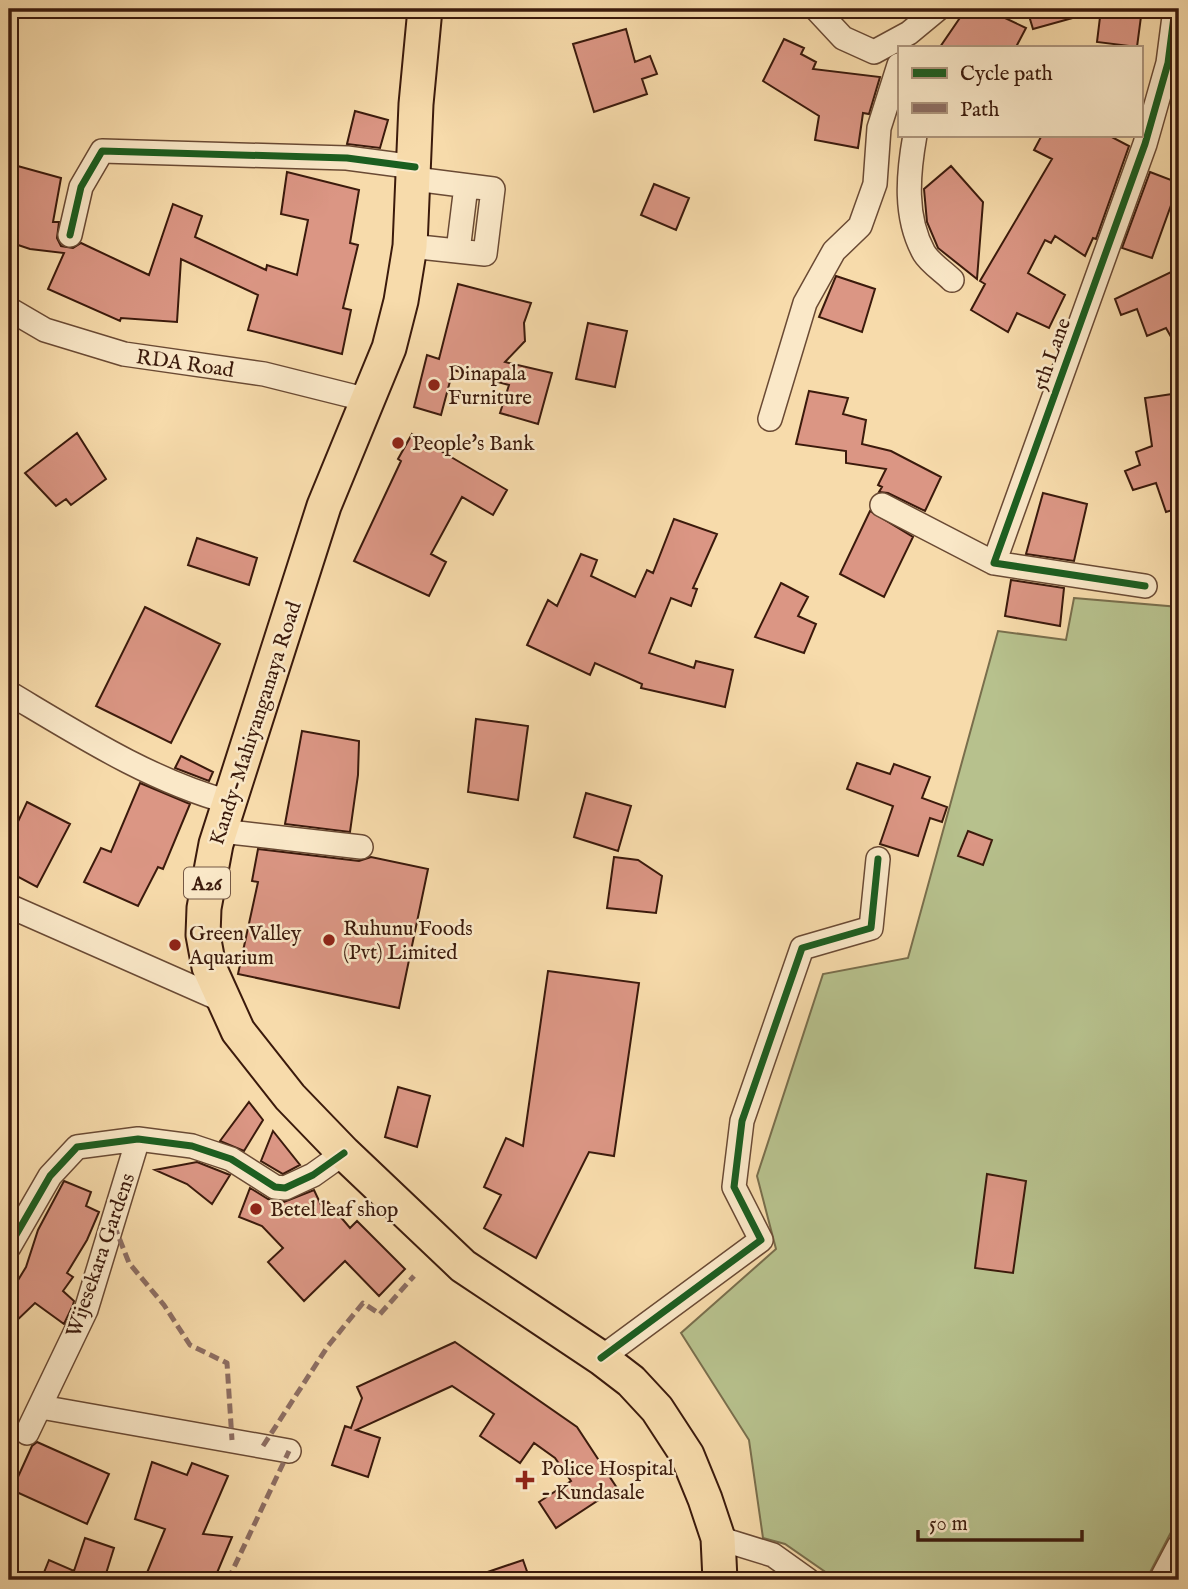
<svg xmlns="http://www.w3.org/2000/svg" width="1188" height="1589" font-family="'IM FELL English',serif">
<rect width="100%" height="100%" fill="#f7dbab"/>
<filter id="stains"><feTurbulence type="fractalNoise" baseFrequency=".00286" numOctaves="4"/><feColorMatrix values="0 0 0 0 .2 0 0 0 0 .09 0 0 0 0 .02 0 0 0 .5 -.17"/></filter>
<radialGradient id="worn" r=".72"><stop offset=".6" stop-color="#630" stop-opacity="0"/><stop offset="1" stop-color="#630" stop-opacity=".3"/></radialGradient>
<!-- green -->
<path fill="#b7c18d" stroke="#796e4c" stroke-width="2" d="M1074,598L1179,607V1517L1146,1580H837L785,1544L763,1538L749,1440L681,1333L776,1249L757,1176L823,974L908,958L998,631L1066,640Z"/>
<!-- building -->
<path fill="#db9684" stroke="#3b1a0c" stroke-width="2" d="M966,9H986L1026,28L1016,47H940Z
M1027,9H1086L1087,14L1033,29Z
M1101,9H1142L1137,47L1097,42Z
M626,29L635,62L650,56L657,74L642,79L647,94L594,112L573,44Z
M784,39L804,48L801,54L816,62L813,69L880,77L869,114L863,113L858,148L815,140L819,116L763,81Z
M355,111L388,120L380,148L347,144Z
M1042,135H1108L1129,146L1096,239L1093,238L1085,256L1055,236L1051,243L1045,240L1028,273L1065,295L1049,328L1017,313L1008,332L971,310L985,284L980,281L1052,159L1034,150Z
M14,165L61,178L53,222H59L57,238L61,246L73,248L81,243L149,275L173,204L202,216L195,237L266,270L267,265L297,275L308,220L281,214L287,172L359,190L350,243L358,245L343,308L351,310L342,354L248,330L258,295L181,259L177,322L121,318L120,321L48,289L64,253L30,249L9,242V192Z
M951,166L983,202L977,279L938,248L927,222L924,189Z
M1150,172L1179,183L1152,258L1122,248Z
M654,184L689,198L676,230L641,215Z
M1171,272L1179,287V351L1166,328L1147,336L1137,309L1121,315L1115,299Z
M836,276L875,289L862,332L819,317Z
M458,284L531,303L524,323L525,341L505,362L552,373L538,424L500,413L509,385L453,370L441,415L414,407L427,355L439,359Z
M588,323L627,331L615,387L576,379Z
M809,391L848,398L843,414L866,420L862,444L891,451L941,477L925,511L888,493L879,492L882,487L878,485L886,469L846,463V451L796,444Z
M1179,393V508L1166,512L1156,483L1133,490L1125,471L1140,465L1136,452L1152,446L1145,398Z
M77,433L106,479L71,505L66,499L56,506L25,473Z
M412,434L507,490L493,515L462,497L431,554L446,562L429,596L354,561L401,461L398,459Z
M1043,493L1087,504L1074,561L1026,554Z
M870,511L913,537L884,597L840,574Z
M674,519L717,534L693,588L697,589L691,606L671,598L649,653L694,668L696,661L733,670L725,707L641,688L642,684L595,663L590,675L527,645L548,600L557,606L581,554L597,560L591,576L635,597L647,570L653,573Z
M197,538L257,558L249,585L188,565Z
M1011,580L1064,588L1060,626L1005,616Z
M781,583L808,597L798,616L816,624L804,653L755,637Z
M145,607L220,644L171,743L96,706Z
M476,719L528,726L518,800L468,792Z
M302,731L359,741L358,775L350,832L285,824Z
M181,756L213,772L209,781L175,768Z
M857,763L890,774L894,764L930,777L922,798L947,807L942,822L930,818L918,856L880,844L893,806L847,789Z
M140,783L190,804L163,869L158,867L138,906L84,882L101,848L111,852Z
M586,793L631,806L618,851L574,837Z
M27,802L70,824L37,887L9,872V841Z
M968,831L992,840L983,865L958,856Z
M258,849L359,861L371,857L428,869L399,1008L238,974L258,882L252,881Z
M614,857L638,860L662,876L656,913L607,908Z
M548,971L639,983L614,1156L589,1152L536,1258L484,1228L501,1195L484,1187L506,1138L523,1146Z
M398,1087L430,1096L417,1147L385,1137Z
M249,1102L263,1120L244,1151L220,1141Z
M273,1131L300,1165L283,1174L261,1161Z
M197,1162L230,1175L212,1204L187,1184L155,1170Z
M987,1174L1026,1181L1013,1273L975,1268Z
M64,1181L91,1192L86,1206L99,1212L87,1240L67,1273L73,1277L63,1291L74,1301L73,1305L64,1324L35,1303L9,1328V1295L26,1267L38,1230Z
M250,1188L268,1199L284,1202L314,1190L322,1207L328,1202L350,1228L357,1221L405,1269L379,1296L345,1261L304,1301L268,1262L283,1248L262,1226L239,1217Z
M455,1342L577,1427L617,1488L556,1528L539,1502L571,1481L555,1458L534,1443L520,1463L480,1436L494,1414L452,1386L356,1430L380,1438L368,1477L332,1465L345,1426L351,1428L362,1398L357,1387Z
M37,1442L109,1474L87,1524L12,1490L32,1446Z
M152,1462L187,1475L192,1463L228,1476L203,1534L232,1537L214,1580H144L165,1529L135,1519Z
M85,1538L114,1548L104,1580H41L49,1560L74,1571Z
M523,1560L530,1580H474L473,1577Z"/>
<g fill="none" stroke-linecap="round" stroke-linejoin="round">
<defs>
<path id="minor" d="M816,9L843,38L874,52L909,33L938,9
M915,135C908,174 904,217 924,253C930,263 944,272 952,280
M70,235L81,187L102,151L347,158L415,167
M410,246L485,254L493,189L415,179
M458,251L466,186
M9,309L45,330L124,354L264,374L368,400
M770,419L805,303L834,251L860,226L875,184L879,128L899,65
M882,505L994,563
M1145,586L994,563L1145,144L1168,63L1175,9
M9,693C78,734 151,781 229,802
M221,831L361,847
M9,906L222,1000
M9,1247L50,1176L77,1147L138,1139L192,1146L231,1159L275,1187L285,1188L313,1175L344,1153
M601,1358L761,1240L734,1187L742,1121L802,948L871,928L878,859
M41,1407L289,1451
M27,1433L86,1310L138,1139
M718,1538L773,1555L808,1580
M1161,1580L1179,1546"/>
<path id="highway" d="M425,9L416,104L410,246L401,301L389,348L324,506L216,844L204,908L203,935L209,967L238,1031L290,1097L344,1153L463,1266L601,1358L631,1381L657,1409L687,1455L705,1499L718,1538L720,1580"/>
</defs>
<!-- minor casing -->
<use href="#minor" stroke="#6a4a34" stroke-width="26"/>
<!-- highway casing -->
<use href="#highway" stroke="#3b1a0c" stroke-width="37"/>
<!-- minor -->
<use href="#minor" stroke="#fae8c8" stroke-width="23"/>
<!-- highway -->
<use href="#highway" stroke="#f7dbab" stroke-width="33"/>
<!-- quiet -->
<path stroke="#8d6e63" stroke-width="5" stroke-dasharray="10 5" stroke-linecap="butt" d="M114,1225L129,1263L164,1305L190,1345L227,1363L232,1440
M263,1446L328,1346L363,1303L380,1314L414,1276
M228,1580L289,1451"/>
<defs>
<path id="cycleway" d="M70,235L81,187L102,151L347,158L415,167
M1145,586L994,563L1145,144L1168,63L1175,9
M9,1247L50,1176L77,1147L138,1139L192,1146L231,1159L275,1187L285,1188L313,1175L344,1153
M601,1358L761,1240L734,1187L742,1121L802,948L871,928L878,859"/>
</defs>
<!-- cycleway casing -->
<use href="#cycleway" stroke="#fae8c8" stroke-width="11"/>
<!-- cycleway -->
<use href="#cycleway" stroke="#1b5e20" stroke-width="7"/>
</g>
<!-- markers -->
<g fill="#8f2418" stroke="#fae8c8" stroke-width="2.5">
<circle cx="434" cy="385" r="7"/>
<circle cx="398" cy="443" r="7"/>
<circle cx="329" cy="940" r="7"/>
<circle cx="175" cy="945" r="7"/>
<circle cx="256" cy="1209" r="7"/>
<path d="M521.5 1469.5h7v7h7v7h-7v7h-7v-7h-7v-7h7z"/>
</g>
<g text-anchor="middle" stroke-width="5" stroke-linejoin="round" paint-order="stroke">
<!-- shield labels -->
<rect fill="#fae8c8" stroke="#745844" stroke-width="2" x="184" y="867.5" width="46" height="31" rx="5"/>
<g font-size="19" font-weight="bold" fill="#3b1a0c">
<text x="207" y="890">A26</text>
</g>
<!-- street labels -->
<g font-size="21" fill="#3b1a0c" stroke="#fae8c8">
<text transform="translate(1051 354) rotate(-70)" y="7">5th Lane</text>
<text transform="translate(185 363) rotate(8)" y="7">RDA Road</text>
<text transform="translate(255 723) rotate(-72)" y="7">Kandy-Mahiyanganaya Road</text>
<text transform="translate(100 1255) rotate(-71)" y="7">Wijesekara Gardens</text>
</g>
<!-- poi labels -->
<g font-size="21" fill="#3b1a0c" stroke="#fae8c8" text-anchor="start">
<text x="448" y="380">Dinapala<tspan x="448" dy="24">Furniture</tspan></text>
<text x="412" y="450">People's Bank</text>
<text x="343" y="935">Ruhunu Foods<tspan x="343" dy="24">(Pvt) Limited</tspan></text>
<text x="189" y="940">Green Valley<tspan x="189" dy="24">Aquarium</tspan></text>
<text x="270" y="1216">Betel leaf shop</text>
<text x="541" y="1475">Police Hospital<tspan x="541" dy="24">- Kundasale</tspan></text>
</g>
</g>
<!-- margin -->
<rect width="1188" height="1589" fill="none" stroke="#f7dbab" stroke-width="35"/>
<rect x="10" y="10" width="1167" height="1568" fill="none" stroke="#3b1a0c" stroke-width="3.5"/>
<rect x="18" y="18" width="1153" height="1554" fill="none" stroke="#3b1a0c" stroke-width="2"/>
<!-- legend -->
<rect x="898" y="46" width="245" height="91" fill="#fae8c8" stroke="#ae967d" stroke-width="2"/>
<rect x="912" y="68" width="35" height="10" fill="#1b5e20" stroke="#ae967d" stroke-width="2"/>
<text x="960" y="80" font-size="21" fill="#3b1a0c">Cycle path</text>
<rect x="912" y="103" width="35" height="10" fill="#8d6e63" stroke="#ae967d" stroke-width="2"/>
<text x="960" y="116" font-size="21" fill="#3b1a0c">Path</text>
<!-- scale -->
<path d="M918 1530v10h164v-10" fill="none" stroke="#3b1a0c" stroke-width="3.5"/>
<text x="929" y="1530" font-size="21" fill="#3b1a0c" stroke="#fae8c8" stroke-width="5" paint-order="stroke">50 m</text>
<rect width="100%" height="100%" filter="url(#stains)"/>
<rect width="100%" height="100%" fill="url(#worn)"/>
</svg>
